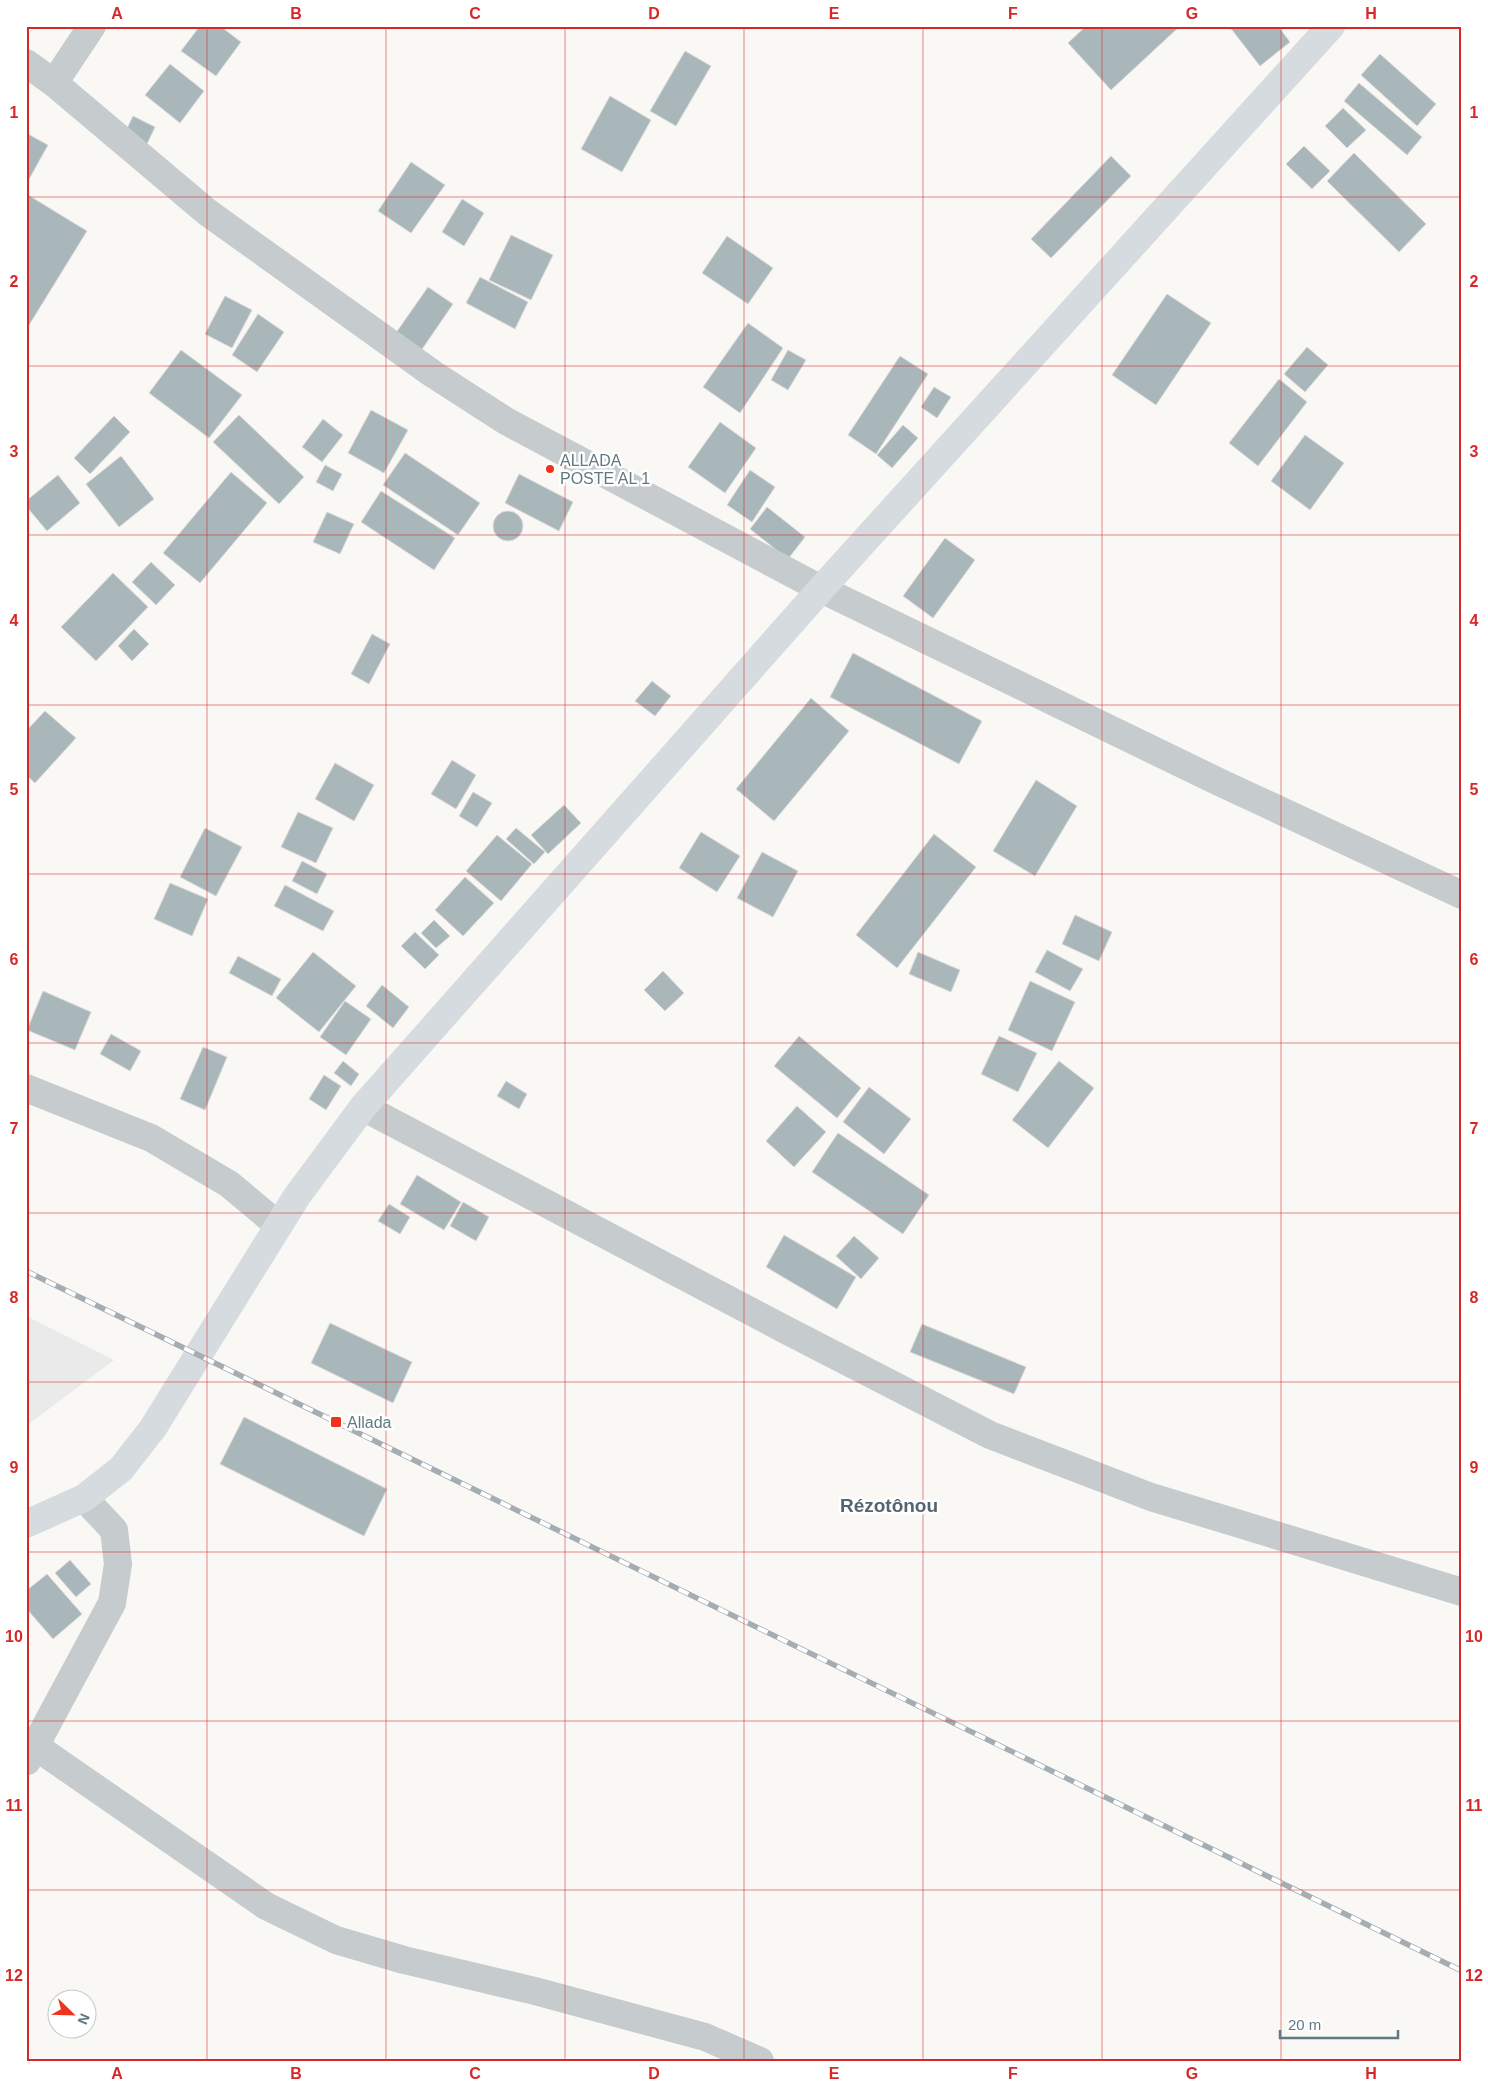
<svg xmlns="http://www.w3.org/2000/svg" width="1488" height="2087" font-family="Helvetica,sans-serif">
<rect width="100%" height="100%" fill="#f9f8f5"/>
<!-- built -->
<path fill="#e9eae9" d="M26,1316L114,1360L26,1426Z"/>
<!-- building -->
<path fill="#a9b6ba" stroke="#dadad8" d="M200,26H220L241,42L216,76L181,51Z
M1086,26H1180L1111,90L1068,43Z
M1229,26H1278L1290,42L1260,66Z
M685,51L711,66L676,126L650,111Z
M1380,54L1436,104L1417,126L1361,75Z
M170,64L204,91L180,123L145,95Z
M1359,83L1422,137L1407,155L1344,101Z
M610,96L651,120L622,172L581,149Z
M1343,108L1366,130L1347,148L1325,126Z
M133,116L155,127L146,146L124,135Z
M26,133L48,145L28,181H26Z
M1304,146L1330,171L1312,189L1286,164Z
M1354,153L1426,224L1399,252L1327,181Z
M1111,156L1131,176L1051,258L1031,239Z
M411,162L445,185L411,233L378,211Z
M28,195L87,231L26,330V197Z
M462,199L484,213L464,246L442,232Z
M511,235L553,255L531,300L489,280Z
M727,236L773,268L748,304L702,273Z
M480,277L528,302L515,329L466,303Z
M428,287L453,304L416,358L391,340Z
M1167,294L1211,323L1156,405L1112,375Z
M225,296L252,310L232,348L205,334Z
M258,314L284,332L257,372L232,355Z
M748,323L783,348L740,413L703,387Z
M1307,347L1328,365L1305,392L1284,374Z
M181,350L242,395L209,438L149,393Z
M788,350L806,360L788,390L771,380Z
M900,356L928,374L876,454L848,435Z
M1279,379L1307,402L1258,466L1229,443Z
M934,387L951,397L937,418L921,407Z
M371,410L408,430L384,473L348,453Z
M239,415L304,477L279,504L213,442Z
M114,416L130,432L90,474L74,458Z
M323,419L343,435L322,462L302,447Z
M720,422L756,448L725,493L688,467Z
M903,425L918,438L892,468L877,455Z
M1305,435L1344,463L1310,510L1271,481Z
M405,453L480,503L458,535L383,485Z
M121,456L154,499L119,527L86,484Z
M325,465L342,474L333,491L316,482Z
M750,470L775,487L752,522L727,505Z
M231,472L267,503L200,583L163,553Z
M519,474L573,502L559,531L505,503Z
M58,475L80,503L47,531L26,506V501Z
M381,491L455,538L434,570L361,522Z
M767,507L805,537L788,559L750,529Z
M493 526a15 15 0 1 1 30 0a15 15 0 1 1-30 0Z
M327,512L354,524L340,554L313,542Z
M945,538L975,560L933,618L903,596Z
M151,562L175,585L156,605L132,582Z
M113,573L148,607L96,661L61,627Z
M134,629L149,644L132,661L118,646Z
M372,634L390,644L369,684L351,674Z
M853,653L982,721L959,764L830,697Z
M652,681L671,696L655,716L635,701Z
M811,698L849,731L774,821L736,789Z
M45,711L76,738L35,783L26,775V731Z
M452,760L476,775L456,809L431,794Z
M335,763L374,785L354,821L315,799Z
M1036,780L1077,806L1035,876L993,851Z
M473,792L492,803L477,827L459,816Z
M564,805L581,823L548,854L531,835Z
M298,812L333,828L316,863L281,847Z
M205,828L242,847L216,896L180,877Z
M516,828L545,852L534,864L506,839Z
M701,832L740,856L717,892L679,868Z
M934,834L976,867L897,968L856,935Z
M497,835L532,864L501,901L466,871Z
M762,852L798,871L773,917L737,898Z
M302,861L327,874L317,894L292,881Z
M465,877L494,903L463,936L435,910Z
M170,883L208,899L192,936L154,919Z
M285,885L334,911L323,931L274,906Z
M1075,915L1112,932L1099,961L1062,944Z
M434,920L450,936L436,948L421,933Z
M415,932L439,955L425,969L401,946Z
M1047,950L1083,969L1070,991L1035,972Z
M313,952L356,986L319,1032L276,998Z
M918,952L960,970L951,992L909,974Z
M238,956L281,979L272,996L229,973Z
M663,971L684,993L665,1011L644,990Z
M1030,981L1075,1002L1052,1051L1008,1030Z
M382,985L409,1007L393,1028L366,1006Z
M43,991L91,1012L75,1050L27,1030Z
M345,1001L371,1019L346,1055L320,1037Z
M111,1034L141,1051L130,1071L100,1054Z
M799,1036L861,1088L837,1118L774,1066Z
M999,1036L1037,1053L1018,1092L981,1074Z
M203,1047L227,1057L205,1110L180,1099Z
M343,1061L359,1074L351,1086L334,1073Z
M1059,1061L1094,1088L1048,1148L1012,1120Z
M324,1075L341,1086L326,1110L309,1099Z
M506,1081L527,1094L519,1109L497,1096Z
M869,1087L911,1119L884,1154L843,1122Z
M797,1106L826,1132L794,1167L766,1141Z
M838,1133L929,1195L903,1234L812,1172Z
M417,1175L461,1202L444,1230L400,1204Z
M463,1202L489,1217L476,1241L450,1226Z
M389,1204L410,1217L400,1234L378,1221Z
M784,1235L856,1277L837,1309L766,1267Z
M854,1236L879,1258L861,1279L836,1256Z
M330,1323L412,1362L393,1403L311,1363Z
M922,1324L1026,1367L1014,1394L910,1352Z
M244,1417L387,1489L364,1536L220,1464Z
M70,1560L91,1584L76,1597L55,1573Z
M47,1574L82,1614L53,1639L26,1608V1591Z"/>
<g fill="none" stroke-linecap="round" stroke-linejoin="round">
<!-- street -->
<path stroke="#c6cbce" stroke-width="28" d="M26,63L54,83L207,212L433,374L506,421L821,589L1219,782L1462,895
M54,83L92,26
M26,1088L151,1138L229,1184L278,1225
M363,1107L786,1330L990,1435L1151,1497L1462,1592
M35,1746L266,1906L336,1940L404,1960L535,1991L705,2037L760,2061
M27,1761L112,1603L118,1564L114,1530L84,1498"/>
<!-- secondary -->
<path stroke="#d5dbde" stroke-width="28" d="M26,1524L84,1498L121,1469L153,1428L297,1196L363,1107L821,589L1331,26"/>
<defs>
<path id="rail" d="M26,1271L1462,1971"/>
</defs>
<!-- rail casing -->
<use href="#rail" stroke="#a4adb1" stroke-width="5.5"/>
<!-- rail -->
<use href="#rail" stroke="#fff" stroke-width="4" stroke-dasharray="11" stroke-linecap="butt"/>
</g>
<!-- grid -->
<path fill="none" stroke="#d62828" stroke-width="1" stroke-opacity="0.55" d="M207,26V2061M386,26V2061M565,26V2061M744,26V2061M923,26V2061M1102,26V2061M1281,26V2061M26,197H1462M26,366H1462M26,535H1462M26,705H1462M26,874H1462M26,1043H1462M26,1213H1462M26,1382H1462M26,1552H1462M26,1721H1462M26,1890H1462"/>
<!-- markers -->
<g fill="#f1321d" stroke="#fff" stroke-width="2">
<circle cx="550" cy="469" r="5"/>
<rect x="330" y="1416" width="12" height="12" rx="2.5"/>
</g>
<g text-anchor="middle" stroke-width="5" stroke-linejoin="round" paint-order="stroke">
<!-- poi labels -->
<g font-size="16" fill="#617983" stroke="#fff" text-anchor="start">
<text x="560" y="466">ALLADA<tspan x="560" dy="18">POSTE AL 1</tspan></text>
<text x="347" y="1428">Allada</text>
</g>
<!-- quarter labels -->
<g font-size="19" font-weight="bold" fill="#54656d" stroke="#fff">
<text x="889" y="1512">Rézotônou</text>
</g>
</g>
<!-- border -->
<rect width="1488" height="2087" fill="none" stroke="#ffffff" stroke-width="55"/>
<!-- north arrow -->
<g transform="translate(72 2014) rotate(113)"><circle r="24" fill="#ffffff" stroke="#c0c9cd"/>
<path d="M0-4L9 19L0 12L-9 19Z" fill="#f1321d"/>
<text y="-8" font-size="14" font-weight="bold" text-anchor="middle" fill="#617983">N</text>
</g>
<!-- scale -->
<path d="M1280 2030v8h118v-8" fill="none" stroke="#617983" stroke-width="2.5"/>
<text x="1288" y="2030" font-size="15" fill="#617983" stroke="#ffffff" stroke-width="4" paint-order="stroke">20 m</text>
<rect x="28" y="28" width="1432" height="2032" fill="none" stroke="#d62828" stroke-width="2"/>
<g font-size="16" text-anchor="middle" font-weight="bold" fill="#d62828">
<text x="117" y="19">A</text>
<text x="296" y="19">B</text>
<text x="475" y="19">C</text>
<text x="654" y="19">D</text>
<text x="834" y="19">E</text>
<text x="1013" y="19">F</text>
<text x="1192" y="19">G</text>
<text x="1371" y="19">H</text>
<text x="14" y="118">1</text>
<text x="1474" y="118">1</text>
<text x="14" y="287">2</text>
<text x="1474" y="287">2</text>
<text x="14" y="457">3</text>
<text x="1474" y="457">3</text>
<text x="14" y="626">4</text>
<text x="1474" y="626">4</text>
<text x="14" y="795">5</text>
<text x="1474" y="795">5</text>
<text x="14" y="965">6</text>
<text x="1474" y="965">6</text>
<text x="14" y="1134">7</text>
<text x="1474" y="1134">7</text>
<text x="14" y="1303">8</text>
<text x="1474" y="1303">8</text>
<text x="14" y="1473">9</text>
<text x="1474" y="1473">9</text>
<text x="14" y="1642">10</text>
<text x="1474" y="1642">10</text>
<text x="14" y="1811">11</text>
<text x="1474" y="1811">11</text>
<text x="14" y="1981">12</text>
<text x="1474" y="1981">12</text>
<text x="117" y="2079">A</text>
<text x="296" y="2079">B</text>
<text x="475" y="2079">C</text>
<text x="654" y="2079">D</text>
<text x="834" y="2079">E</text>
<text x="1013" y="2079">F</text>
<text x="1192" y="2079">G</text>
<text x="1371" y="2079">H</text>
</g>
</svg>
